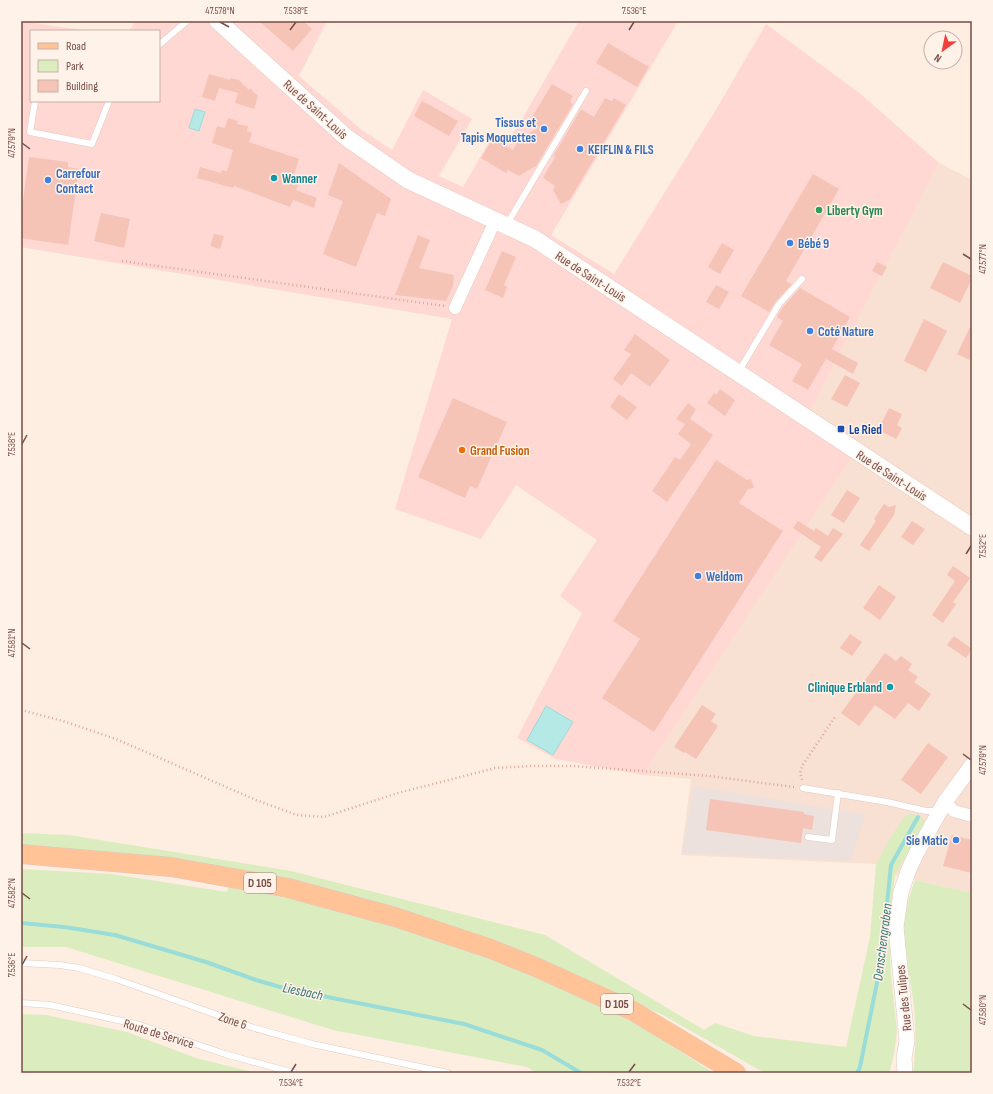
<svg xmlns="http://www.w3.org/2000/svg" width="993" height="1094" font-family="'Sofia Sans Condensed',sans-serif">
<rect width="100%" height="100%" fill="#feede1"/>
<!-- residential -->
<path fill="#f8e0d2" d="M939,163L972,180V893L895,875L876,864L681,855L691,779L643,775L850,458L806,416Z"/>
<!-- commercial -->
<path fill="#ffd8d4" d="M21,21L87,31H31V101H159V31H129L136,21H327L299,76L362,130L392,150L423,90L472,119L439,176L463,187L493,135L508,143L579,21H678L551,235L614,274L714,113L766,24L862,95L939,163L807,416L851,458L643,775L556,759L517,738L582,613L560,596L597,540L516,485L481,539L395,509L452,319L21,247Z"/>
<!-- industrial -->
<path fill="#ece1dd" d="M693,786L866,815L850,861L682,853Z"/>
<!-- green -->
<path fill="#dbedbf" d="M910,813L923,818L925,822L895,875L889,927L891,976L897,1031L894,1054L889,1073H765L665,1016L528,954L461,929L384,905L170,860L98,851L21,846V833L69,835L291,871L545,935L704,1030L715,1023L754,1036L846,1047L870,937L876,864L889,840L903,818Z
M21,869L112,874L227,892L229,886L337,909L489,957L558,984L642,1027L714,1073H537L527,1067L333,1030L66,947H21Z
M915,880L972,893V1073H913C916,1051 916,1028 914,1006C911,981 904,956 904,930C903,915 910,894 915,880Z
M21,1014L46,1015L127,1032L196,1058L256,1073H21Z"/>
<!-- water -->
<path fill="#b4e9e6" stroke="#9adcd8" d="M195,109L205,112L199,131L189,128Z
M546,706L573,722L553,755L527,740Z"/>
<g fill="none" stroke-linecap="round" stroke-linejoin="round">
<!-- stream -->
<path stroke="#9adcd8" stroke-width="4" d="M21,923L64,927L115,935L206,962L256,980L287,989L464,1024L542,1050L581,1073
M857,1073L860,1067L881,963L891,865L918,817"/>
</g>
<!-- building -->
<path fill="#f6c3b7" d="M259,21H303L312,29L293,51Z
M608,43L649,67L637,87L596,63Z
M209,74L230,80V78L239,80L249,90L250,88L258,96L254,109L235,103L238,93L219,88L215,101L202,97Z
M552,84L573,96L570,102L573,104L536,166L519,176L508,170L506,173L481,158L493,138L513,150L520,138L538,128L529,122Z
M605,98L612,101L614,98L626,105L572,196L569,200L561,204L553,190L555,186L543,178L556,155L552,158L581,109L594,117Z
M422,101L458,121L449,136L414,116Z
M228,118L238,121L237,124L248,126L247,131L252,133L249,142L299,159L293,177L300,179L296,190L317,198L314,208L293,200L290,207L234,186L233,188L197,178L200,167L221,173L222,170L227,171L233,150L212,143L217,126L225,128Z
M29,157L68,162V167L79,169L68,245L21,238V214Z
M339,163L391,199L385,216L377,213L356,267L323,254L343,201L328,195Z
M813,174L839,189L786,281L792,284L776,301L769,312L741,296Z
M101,213L130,219L124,248L94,241Z
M214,234L224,236L220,249L210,246Z
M418,235L430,240L419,268L454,275L453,286L446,301L395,295Z
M722,243L734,250L720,274L708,267Z
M502,251L516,257L504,285L507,287L503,298L485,290Z
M877,262L887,267L882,276L872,271Z
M943,262L972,276V279L960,303L930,288Z
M716,285L729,292L719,309L706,302Z
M800,288L850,317L832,349L858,363L853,374L826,359L808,390L792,381L802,364L769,345L783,321L777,317L783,307Z
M924,319L947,331L926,372L904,361Z
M972,323V361L957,354Z
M635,334L670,360L650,387L631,373L622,386L613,379L631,354L624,350Z
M845,375L860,383L847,407L831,399Z
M720,389L735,400L725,416L707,403L714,393L716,395Z
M619,394L637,407L627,420L610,407Z
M453,398L507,422L477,489L470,486L465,498L418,477Z
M688,403L696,409L690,419L713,435L667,502L652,491L675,457L680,460L691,444L678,434L685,424L676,419Z
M889,408L902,414L897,425L902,428L896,439L878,430Z
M716,460L747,480L751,479L754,488L748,489L739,503L783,531L654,732L602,698L640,639L613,621Z
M847,490L860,498L844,523L831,515Z
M884,504L889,507L896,505L894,515L869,551L860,545L876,521L874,519Z
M798,521L814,531L816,528L828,536L833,528L843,534L821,562L814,557L821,547L793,528Z
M912,521L925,529L913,545L901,537Z
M953,566L970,578L953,602L956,604L943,623L932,615L955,581L947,575Z
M879,585L896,597L880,620L863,608Z
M850,634L862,642L852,656L840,648Z
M954,636L972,649L966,658L947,645Z
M885,653L896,661L901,656L912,664L908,670L918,677L914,682L931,694L919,711L908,703L895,719L875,705L859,726L841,713Z
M702,705L716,714L711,721L718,726L696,759L685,752L684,753L674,747Z
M928,743L948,757L921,794L901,780Z
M710,799L804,812V814L814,816L812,830L803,828L801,843L706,830Z
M952,835L972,840V873L943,866Z"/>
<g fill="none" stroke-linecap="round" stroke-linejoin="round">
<defs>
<path id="service" d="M159,45L187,21
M35,101L30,132L92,144L109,101
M507,224L586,91
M739,371L779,304L802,279
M803,788L887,802L926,811H937
M808,837L832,840L838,793
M21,963L60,965L79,968L116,979L254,1028L312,1044L448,1073
M21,1003L50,1005L140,1025L225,1054L294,1073"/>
<path id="minor" d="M455,308L495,221
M945,802L954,811L972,816"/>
<path id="tertiary" d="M905,1073L904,1058L907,1041L896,927L901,892L909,869L917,852L945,802L972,765"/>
<path id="secondary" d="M218,21L347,138L408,180L535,239L972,527"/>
<path id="primary" d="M21,854L171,867L288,888L395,917L491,949L538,968L633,1011L736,1073"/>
</defs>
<!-- service casing -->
<use href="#service" stroke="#e5c9bf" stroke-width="7"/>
<!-- minor casing -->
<use href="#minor" stroke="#e5c9bf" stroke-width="13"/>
<!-- tertiary casing -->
<use href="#tertiary" stroke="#e5c9bf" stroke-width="16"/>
<!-- secondary casing -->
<use href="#secondary" stroke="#ebc8bc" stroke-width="18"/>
<!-- primary casing -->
<use href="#primary" stroke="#d9cdcb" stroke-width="20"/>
<!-- path -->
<path stroke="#dba69a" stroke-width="2.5" stroke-dasharray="1 3" stroke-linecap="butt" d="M122,261L445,306
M21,710L63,721L116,739L256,800L297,815L324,817L398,793L495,768L531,766H574L709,776L794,787
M802,780L800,773L802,766L835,717"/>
<!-- service -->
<use href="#service" stroke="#fff" stroke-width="6"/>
<!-- minor -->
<use href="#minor" stroke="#fff" stroke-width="12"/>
<!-- tertiary -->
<use href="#tertiary" stroke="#fff" stroke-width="15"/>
<!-- secondary -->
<use href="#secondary" stroke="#fff" stroke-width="17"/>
<!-- primary -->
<use href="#primary" stroke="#ffc397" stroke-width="19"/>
</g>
<!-- ticks -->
<path fill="none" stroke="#774d46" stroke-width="1.5" d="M220,22L229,27M290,30L296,22M629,30L634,22M22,143L30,149M963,254L971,259M22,444L27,435M966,554L971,546M22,643L30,649M963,754L971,760M22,893L30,899M22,965L27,956M963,1004L971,1010M291,1072L296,1064M629,1072L635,1064"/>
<!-- markers -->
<g fill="#3f7fe0" stroke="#fff2e9" stroke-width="1.5">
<circle cx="544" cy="129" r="4"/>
<circle cx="580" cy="149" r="4"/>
<circle cx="48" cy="180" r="4"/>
<circle cx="790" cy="243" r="4"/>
<circle cx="810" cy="331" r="4"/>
<circle cx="698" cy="576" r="4"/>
<circle cx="956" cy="840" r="4"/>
</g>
<g fill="#0f9aa8" stroke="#fff2e9" stroke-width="1.5">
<circle cx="274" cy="178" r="4"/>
<circle cx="890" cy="687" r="4"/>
</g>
<circle fill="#2e9e5b" stroke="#fff2e9" stroke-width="1.5" cx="819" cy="210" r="4"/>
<rect fill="#1a4fb4" stroke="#fff2e9" stroke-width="1.5" x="837" y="425" width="8" height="8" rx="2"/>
<circle fill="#e8710a" stroke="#fff2e9" stroke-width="1.5" cx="462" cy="450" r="4"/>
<g text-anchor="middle" stroke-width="3" stroke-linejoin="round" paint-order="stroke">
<!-- shield labels -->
<g fill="#fff2e9" stroke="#a07e77" stroke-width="1">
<rect x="244" y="873" width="32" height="20" rx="3"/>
<rect x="601" y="994" width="32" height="20" rx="3"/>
</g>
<g font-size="12" font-weight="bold" fill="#774d46">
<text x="260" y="887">D 105</text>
<text x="617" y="1008">D 105</text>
</g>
<!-- street labels -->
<g font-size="13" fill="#774d46" stroke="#fff2e9">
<text transform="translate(316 109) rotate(42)" y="5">Rue de Saint-Louis</text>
<text transform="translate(591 276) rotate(33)" y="5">Rue de Saint-Louis</text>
<text transform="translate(892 475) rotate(33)" y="5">Rue de Saint-Louis</text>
<text transform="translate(903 998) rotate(-96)" y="5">Rue des Tulipes</text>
<text transform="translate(233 1020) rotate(19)" y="5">Zone 6</text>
<text transform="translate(159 1033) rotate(17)" y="5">Route de Service</text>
</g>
<!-- shop labels -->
<g font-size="13" font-weight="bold" fill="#366cbe" stroke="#fff2e9" text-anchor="start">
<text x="536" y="127" text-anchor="end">Tissus et<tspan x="536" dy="15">Tapis Moquettes</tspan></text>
<text x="588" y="154">KEIFLIN &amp; FILS</text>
<text x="56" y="178">Carrefour<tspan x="56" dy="15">Contact</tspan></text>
<text x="798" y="248">Bébé 9</text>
<text x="818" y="336">Coté Nature</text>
<text x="706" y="581">Weldom</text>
<text x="948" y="845" text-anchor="end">Sie Matic</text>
</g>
<!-- culture labels -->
<g font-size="13" font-weight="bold" fill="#0d838f" stroke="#fff2e9" text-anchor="start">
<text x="282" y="183">Wanner</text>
<text x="882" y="692" text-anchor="end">Clinique Erbland</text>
</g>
<!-- leisure labels -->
<g font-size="13" font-weight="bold" fill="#27864d" stroke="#fff2e9" text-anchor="start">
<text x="827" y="215">Liberty Gym</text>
</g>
<!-- transit labels -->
<g font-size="13" font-weight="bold" fill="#164399" stroke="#fff2e9" text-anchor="start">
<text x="849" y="434">Le Ried</text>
</g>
<!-- food labels -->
<g font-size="13" font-weight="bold" fill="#c56008" stroke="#fff2e9" text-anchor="start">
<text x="470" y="455">Grand Fusion</text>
</g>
<!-- water labels -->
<g font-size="14" font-style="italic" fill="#357774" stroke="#fff2e9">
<text transform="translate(882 942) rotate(-83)" y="5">Denschengraben</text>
<text transform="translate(303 991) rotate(12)" y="5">Liesbach</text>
</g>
</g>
<!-- border -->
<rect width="993" height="1094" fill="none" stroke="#fff2e9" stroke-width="44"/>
<!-- legend -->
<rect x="30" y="30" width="130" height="72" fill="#fff2e9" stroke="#c9b0a8"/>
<rect x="38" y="43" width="20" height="6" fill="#ffc397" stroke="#c9b0a8"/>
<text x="66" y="50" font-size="12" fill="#774d46">Road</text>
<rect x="38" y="60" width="20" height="12" fill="#dbedbf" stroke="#c9b0a8"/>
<text x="66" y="70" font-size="12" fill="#774d46">Park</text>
<rect x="38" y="80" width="20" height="12" fill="#f6c3b7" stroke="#c9b0a8"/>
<text x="66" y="90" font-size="12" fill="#774d46">Building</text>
<!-- north arrow -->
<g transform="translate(943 50) rotate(213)"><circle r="19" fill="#fff2e9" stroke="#c9b0a8"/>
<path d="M0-3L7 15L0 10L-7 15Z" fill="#f23f3c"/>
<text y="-6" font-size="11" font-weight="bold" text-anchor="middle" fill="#774d46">N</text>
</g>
<rect x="22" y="22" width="949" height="1050" fill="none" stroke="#774d46" stroke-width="1.5"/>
<g font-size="10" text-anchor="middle" fill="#774d46">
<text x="220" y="14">47.578°N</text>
<text x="296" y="14">7.538°E</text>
<text x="634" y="14">7.536°E</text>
<text transform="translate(11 143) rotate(-90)" y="4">47.579°N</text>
<text transform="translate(982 259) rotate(-90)" y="4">47.577°N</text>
<text transform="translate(11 444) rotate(-90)" y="4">7.538°E</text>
<text transform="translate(982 546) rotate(-90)" y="4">7.532°E</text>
<text transform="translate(11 643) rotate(-90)" y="4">47.581°N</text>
<text transform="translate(982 760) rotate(-90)" y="4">47.579°N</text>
<text transform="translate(11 893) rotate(-90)" y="4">47.582°N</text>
<text transform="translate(11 965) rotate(-90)" y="4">7.536°E</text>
<text transform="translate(982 1010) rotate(-90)" y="4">47.580°N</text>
<text x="291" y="1086">7.534°E</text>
<text x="629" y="1086">7.532°E</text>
</g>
</svg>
